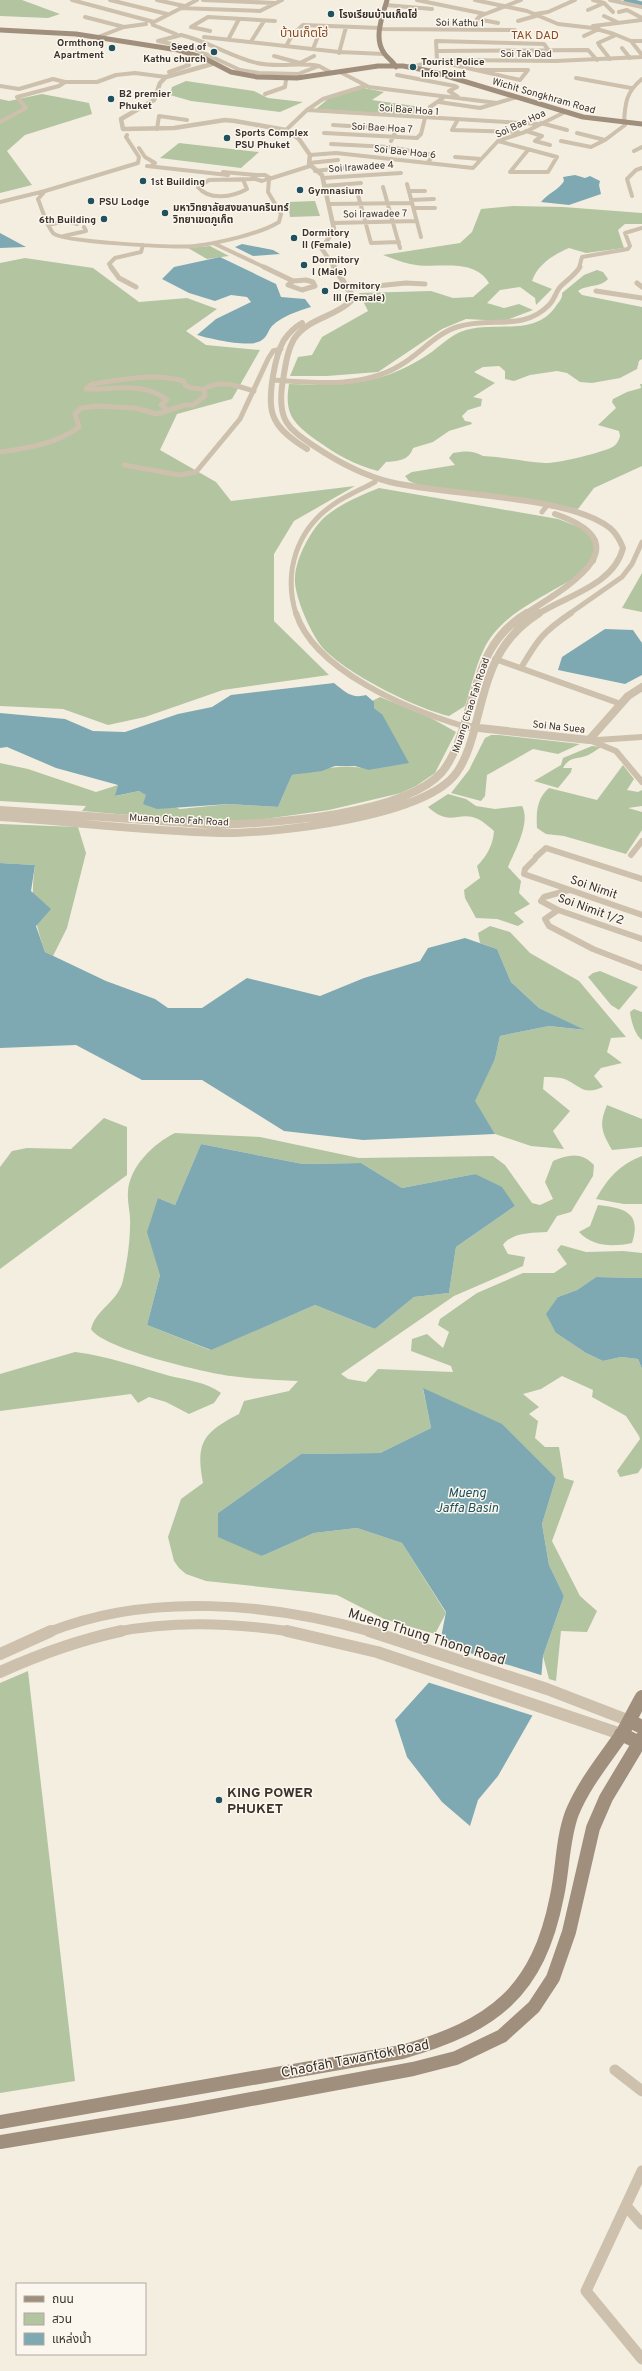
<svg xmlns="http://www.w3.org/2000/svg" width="642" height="2371" font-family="Overpass,'Noto Sans Thai',sans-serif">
<rect width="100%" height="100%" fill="#f4eee1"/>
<!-- green -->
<path fill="#b3c4a0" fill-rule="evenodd" d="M0,0H22L60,14L48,18L0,16Z
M186,81L254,91L268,98L303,102L280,112L191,101L170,95L172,87Z
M364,88L384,92L372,100L421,107L411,115L316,109L328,99Z
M42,94L89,103L92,114L25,135L7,151L32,185L0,193V99L9,101Z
M179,143L259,152L241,168L160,158Z
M315,201L320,216L290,217L288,202Z
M513,206L563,207L642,213V224H625L618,230L624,248L586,253L569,248C553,255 538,264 532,281L552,289L536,305L535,298L520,287L500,290L487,303L504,308L519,304L533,310L504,321L466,319L442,329L378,372L327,376H290L298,357L312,355L322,337L368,311L359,293L431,291L453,298L473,297L489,283C473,256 436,270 410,264C401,262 392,258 383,255L460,243L472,232L481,209Z
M210,246L229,256L207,259L188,248Z
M25,258L93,268L139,302L187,298L217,309L186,331L206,345L260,350L232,399L177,414L160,450L216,482L231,501L355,486L294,521L274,554V621L329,675L223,690L145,717L108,725L63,709L0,706V263Z
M597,270L603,272L608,279C600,288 588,284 578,291L582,295L642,307V359L639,361L637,369L620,378L592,383L580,382L567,373L557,371L530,375L514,381L505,379V371L499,366L483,367L474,372L495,383L473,397L482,399L481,406L468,410L462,416L465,421L471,422L472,424L449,431L433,442L413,448C409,461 397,461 386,462L378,471C354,465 336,454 316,440C293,423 284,414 289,384C340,386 376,386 421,359C436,351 450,334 466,330C498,321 535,337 556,306C559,302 563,298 562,293L584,275Z
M640,384H642V466L594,488L578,509L418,485L409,481L405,476L412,472L455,465L449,458L453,453C464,451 473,450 483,456C505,457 525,462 545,463C555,464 606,452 614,446C617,444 619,440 620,436L619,431L598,425L616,408L612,402L613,399L627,392L641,388Z
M379,488L558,519L592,532L598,540L596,562C562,592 502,607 483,651C475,668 471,688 465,706L449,716C415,708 345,673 322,647C311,634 293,594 295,577C296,558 311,529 326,516C340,504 362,495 379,488Z
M642,573V612L622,608Z
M380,697L431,718L456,732L435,773L416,786L401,793L329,810L250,821L188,820L82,811L86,806L0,801V763L28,769L96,792L118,785L116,796L139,791L180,809L229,804L278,807L292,775C318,772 343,761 368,770L382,714L374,708L372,701Z
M491,735H499L580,744L558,754L533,749L487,775L485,796L481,801L451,793L469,770L485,738Z
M592,746L601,747C596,750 591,754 586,756C576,759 569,757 563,768H572L571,772L558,788L534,781L561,765L563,758Z
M623,765L634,779L627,790L638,792L642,790V806L628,808L642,812V830L626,854L564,836L546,834L537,828C536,812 537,798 549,788L597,800Z
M448,794L466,799L476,806L495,809L522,806C531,822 515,851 508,867L521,881L519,893L530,904L514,913L524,922L518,926L497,919L476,918L465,898L464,890L480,878L477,866C487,856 493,845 494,831C489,827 484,822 478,819C458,810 451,828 428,807Z
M0,824L78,827L86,853L67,928L53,956L45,952C34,919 30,900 35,865L0,863Z
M490,926L510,932L530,953L579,981L626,1037L611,1038L607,1052L622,1063L601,1068L594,1076L603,1087C585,1095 582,1088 567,1080C561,1077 551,1077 544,1077L543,1089L570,1111L553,1131L564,1149L531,1146L495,1134L474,1101L495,1059L500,1036L549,1026L584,1030L539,1008L511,982L497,949L480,943L478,933Z
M600,971L638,987L619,1010L611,1005L588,977L593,973Z
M634,1009L642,1012V1040C635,1035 631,1021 630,1012Z
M607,1105L642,1119V1147L612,1150C601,1131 599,1124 607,1105Z
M104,1118L127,1127V1175L0,1269V1167L12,1151L27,1148L71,1149Z
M175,1133L260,1137L359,1158L493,1156L505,1165L532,1203L540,1205L553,1199L545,1182L553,1161C569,1154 582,1152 594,1165L593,1176L571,1212L557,1216L547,1232C533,1233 512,1232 503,1245L508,1254L525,1257L523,1266L454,1296L341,1374L348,1379L366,1382L378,1369L453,1372L451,1366L411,1351L412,1339L427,1334L443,1348L449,1332L438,1325L440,1319L477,1293L523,1273H554L567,1264L557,1250L561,1245L586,1252L623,1251L642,1253V1278L596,1277L577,1290L558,1297L556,1333L586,1353L603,1361L621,1357L638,1359L642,1369V1467L638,1473L620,1477L617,1471L640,1439L639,1436L626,1416L592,1397L593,1390L562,1376L541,1389L523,1394L539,1407L529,1414L538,1421L535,1438L545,1447H559L564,1478L574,1481L552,1541L580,1596L597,1611L587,1632L561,1631L556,1681L549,1679L543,1656L564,1596L549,1565L542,1524L556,1478L423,1389L431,1428L380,1453L301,1454L218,1513L262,1556L314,1533L357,1528L402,1543L446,1613L435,1634L384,1619L337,1595L206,1581L186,1574L179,1568L174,1561L168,1537L181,1499L203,1483C195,1442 204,1432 239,1414L244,1401L289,1391L298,1381C276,1380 253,1379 231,1376C206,1373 103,1349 91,1329C96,1309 119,1301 123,1280C127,1263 130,1242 130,1225C131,1214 127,1203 128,1192C129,1167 154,1143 175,1133ZM201,1144L303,1164L361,1163L402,1188L475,1174L515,1206L456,1247L449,1293L414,1297L375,1329L315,1305L210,1350L147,1325L160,1275L158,1198L175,1205Z
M642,1156V1204H624L596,1199C608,1178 619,1165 642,1156Z
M598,1205C624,1208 642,1212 632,1243C613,1247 593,1247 579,1232L590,1226Z
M75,1352C108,1356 138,1367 170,1376C187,1380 206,1382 221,1393L214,1403L189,1414L166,1402L149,1397L138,1403L131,1394L0,1411V1374Z
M28,1671L75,2081L0,2093V1683Z"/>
<!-- water -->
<path fill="#7fa9b2" d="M575,175L585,178L590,176L600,181L599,185L601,194L569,205L541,202C548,193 559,190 564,181L563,177Z
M0,233L26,247L0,248Z
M242,244L273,250L280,254L253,256L235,247Z
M220,257L276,284L281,297L305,299L311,307C298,311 282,316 272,326C267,332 267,339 258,342C246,347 211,339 197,335L216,319L251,302L247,297L231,295L215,301L189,293L162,279L174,267Z
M605,629L633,630L642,643V675L625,684L558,670L562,657Z
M334,683C345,692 352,699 366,695L374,702V708L382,714L409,763L368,770L355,766H335L322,771L292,775L278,807L229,804L157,809L143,804L146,795L139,791L115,796L118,785L56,768L7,747L0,748V713L65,719L93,731L125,732L178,714L212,707L231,695Z
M0,863L35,865L31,891L51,909L36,926L45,952L106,981L155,999L168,1008H202L247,978L320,996L364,978L420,961L428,948L465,938L497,949L511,982L539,1008L585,1030L549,1026L500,1036L495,1059L475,1101L495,1134L363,1140L284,1131L202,1080H142L76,1045L0,1048Z
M201,1144L303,1164L361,1163L402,1188L475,1174L502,1187L515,1206L456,1247L449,1293L414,1297L375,1329L315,1305L211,1350L147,1325L160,1275L147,1232L158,1198L175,1205Z
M596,1277L642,1278V1369L638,1359L621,1357L603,1361L586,1353L556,1333L546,1314L558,1297L577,1290Z
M423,1388L502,1424L556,1478L542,1524L549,1565L564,1596L543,1656L539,1704L498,1776L478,1800L470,1826L442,1802L407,1757L395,1720L433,1678L446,1612L402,1543L357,1528L314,1533L262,1556L218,1537V1513L301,1454L380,1453L431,1428Z"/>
<!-- pier -->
<path fill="#f4eee1" d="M438,1643L544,1676L541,1704L534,1716L427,1682L431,1677Z"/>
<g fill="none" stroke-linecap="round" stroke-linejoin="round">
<!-- canal -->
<path stroke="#7fa9b2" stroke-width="5" d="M626,0L642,4"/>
<!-- minor-far3 -->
<path stroke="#cdc0ac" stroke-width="4" d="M72,0L154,22
M110,0L167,14
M157,0L184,6
M203,0L275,3
M417,0L485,14
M475,0L527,11L558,24L593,28L614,34L631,41L642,55
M610,0L642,7
M604,3L613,12
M386,5L432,9
M180,8L260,11L282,0
M588,10L604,3L593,0
M619,12L627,10L642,18
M535,14L548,12L575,0
M604,16L617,22
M85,17L124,27
M477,19L498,23
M518,21L539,15
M152,23L197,0
M153,25L176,34
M593,26L642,20
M381,29L515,30
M476,30L477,19L480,16L521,0
M210,31L191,27L208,17L275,21
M181,35C208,41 231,57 257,63C279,68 298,62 319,66L298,74L259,73L240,70L195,49L158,41Z
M584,36L599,29
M98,37L124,27L146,24
M204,37L339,52L384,54
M229,38L239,19
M252,40L264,21
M631,41H642
M598,43L616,35
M599,45L610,59
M286,46L293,34L303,25L381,28
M622,48L630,58
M313,49L322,26
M437,51L588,50L597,60
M339,53L346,27
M274,56L300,63
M300,63L314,56
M319,66L332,73
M412,67L437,60L555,61L642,57
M477,70H528L520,80L445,63L437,60L436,41L544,44L549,51
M169,72L189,65L186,61L194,57
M342,73L369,87L497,103
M397,75L455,86L457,87L449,91L458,97
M576,78L631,88
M0,86L19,89L53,79L65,82H97L116,75L135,73L166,77
M265,94L285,87L286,80
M439,102L480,108L517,97
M430,107L443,98
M307,110L323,99L365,86
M457,121L452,130L518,132
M0,122L26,108L17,97L59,86L65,82
M541,123L567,130
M624,123C625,103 626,92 642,79
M333,125L397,129L391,141
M157,129L159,116L187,120
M286,130L307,110L538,124
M526,131L542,136L535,141L550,145
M324,133L417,138L421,134L425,118
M577,133L605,140
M127,135L126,137L139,157L138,163L45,191L38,199C42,209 46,224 53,233C60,242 178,248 195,246C218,243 260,234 279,222L281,214L268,192L269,179L310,166
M498,141L557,157L548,172H510L528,150
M561,141L591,147L605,140L625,125
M331,144L389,147L434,155L428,162
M139,148L145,157L155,163L151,166
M634,151L642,147
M310,155L336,153L473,168L498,141L525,132L565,112
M455,157L481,159
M309,163L338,160
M147,166L228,175
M315,171L349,167
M223,172L257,175
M257,175H265L270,178L262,181L252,178Z
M323,178L401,173
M244,182L247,189C233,197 209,201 198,187L209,180L254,179
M407,184L421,237
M324,186L361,183
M383,187L400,248
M357,191L371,243L399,242
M409,191H425
M632,196L627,179L636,170L642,168
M411,200L434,199
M0,202L45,191
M329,204L412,203
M414,208H435
M333,223L417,221
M48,225L66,221L77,224
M64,236L86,231L84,227
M213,243L266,268
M112,268L109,264L115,258L141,252L143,245
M579,268L582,257L628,249L630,246L625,233L642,228"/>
<!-- minor-far2 -->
<path stroke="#cdc0ac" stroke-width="5" d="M111,267L119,278L136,287
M264,267L293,281
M306,280L313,282L315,286L302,290L288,285L293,281Z
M637,283L642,287
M347,289L406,283L425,284
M596,291L642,298
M274,380C315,383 362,388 399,366C419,355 435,334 457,327C490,316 523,332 549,305C554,300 556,292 560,287C567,280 575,275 580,267
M168,410L161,405L167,400C143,381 114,390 86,389L92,384C123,379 153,373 184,381L185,385L191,388L204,389
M0,452C27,448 57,444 79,427L75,414L81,408L97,406L135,408L157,414L185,405H193L205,396L204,389C220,379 237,386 254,391
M124,465L179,475L196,472L240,419L268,359L273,351L281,349
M542,512L546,507
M296,614C283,571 297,529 334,504C347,495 362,489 375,482
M569,614L622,577L632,564L642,542"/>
<!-- minor-far1 -->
<path stroke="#cdc0ac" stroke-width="6" d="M296,613C314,671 410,710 463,726
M495,659L621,704
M521,668C538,639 543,632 571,613
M589,740L616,751L642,782
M597,740L642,737
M631,855L642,841
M536,857L546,848L642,879
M535,859L525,869L524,874L642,915
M569,890L544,897L541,901L558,910L642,939
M558,910L545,919L549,926L593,949L642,968"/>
<!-- minor -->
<path stroke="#cdc0ac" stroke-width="11" d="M615,2070L642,2091
M642,2171L586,2291L642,2359
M626,2206L642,2224"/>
<!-- tertiary-far4 -->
<path stroke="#cdc0ac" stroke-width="4.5" d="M212,64L166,77L160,83L154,100L121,119L123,129L174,128L225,120L235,121L286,130L299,139L310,155L309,164L322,175L334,229L322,249L335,268"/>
<!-- tertiary-far3 -->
<path stroke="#cdc0ac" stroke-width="6" d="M334,267L352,295L351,301C335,317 308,318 294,339C286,353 285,370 282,386C278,420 287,428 314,446C338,462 362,475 390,482C447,496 568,495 610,528C617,534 620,540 623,548C614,585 566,596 538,614
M302,323C295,327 289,333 284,340C275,355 267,398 273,415C278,430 294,441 307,449
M525,614C572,584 642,544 555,514"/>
<!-- tertiary-far2 -->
<path stroke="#cdc0ac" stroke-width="8" d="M470,727L589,740L628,696L642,687
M0,810L218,825C274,823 404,815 442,772C456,755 463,729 469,708C481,668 489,636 527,613
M0,817C73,822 147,831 220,833C273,834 427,817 457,772C467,758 472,740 476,723C488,676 496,640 539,613"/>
<!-- tertiary-far1 -->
<path stroke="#cdc0ac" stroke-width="10" d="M49,1632C149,1592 271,1603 372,1632
M116,1632C175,1620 235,1623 294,1632"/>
<!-- tertiary -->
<path stroke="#cdc0ac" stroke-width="12" d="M287,1631L377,1652L621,1734
M369,1631L547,1689L630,1721
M0,1654L51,1631
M0,1672C40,1654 79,1640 121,1631"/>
<!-- secondary-far1 -->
<path stroke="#a18f7d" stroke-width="5" d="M387,0C383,15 373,38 384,53C387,58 393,61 396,67
M0,30L76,34L178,50L204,58L231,72L257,77L297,78L378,66H403L430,71L583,117L642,124"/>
<!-- secondary -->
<path stroke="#a18f7d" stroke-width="14" d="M630,1721L642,1727
M621,1734L642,1744
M0,2122L402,2052C493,2026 538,1993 557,1896C563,1869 562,1840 572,1813C584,1784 604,1760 622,1734C629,1722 635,1709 642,1697
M0,2142L187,2111L413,2069L456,2058L502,2036L534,2007L553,1978L569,1932L593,1828L606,1798L642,1738"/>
</g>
<!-- markers -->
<g fill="#1f515e" stroke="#fbf7ee" stroke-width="1.5">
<circle cx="331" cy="14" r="4"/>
<circle cx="112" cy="48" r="4"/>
<circle cx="214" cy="52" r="4"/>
<circle cx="413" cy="67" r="4"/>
<circle cx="111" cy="99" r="4"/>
<circle cx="227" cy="138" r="4"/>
<circle cx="143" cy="181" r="4"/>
<circle cx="300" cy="190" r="4"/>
<circle cx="91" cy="201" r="4"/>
<circle cx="165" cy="213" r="4"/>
<circle cx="104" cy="219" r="4"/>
<circle cx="294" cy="238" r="4"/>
<circle cx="304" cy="265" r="4"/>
<circle cx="325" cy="291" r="4"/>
<circle cx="219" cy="1800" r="4"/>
</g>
<g text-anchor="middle" stroke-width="3" stroke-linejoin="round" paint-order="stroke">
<!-- far-poi labels -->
<g font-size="10" font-weight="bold" fill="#3b322b" stroke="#fbf7ee" text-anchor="start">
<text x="339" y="18">โรงเรียนบ้านเก็ตโฮ่</text>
<text x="104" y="46" text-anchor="end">Ormthong<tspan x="104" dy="12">Apartment</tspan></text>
<text x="206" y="50" text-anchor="end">Seed of<tspan x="206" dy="12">Kathu church</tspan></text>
<text x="421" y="65">Tourist Police<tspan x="421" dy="12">Info Point</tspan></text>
<text x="119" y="97">B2 premier<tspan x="119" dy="12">Phuket</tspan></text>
<text x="235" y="136">Sports Complex<tspan x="235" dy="12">PSU Phuket</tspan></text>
<text x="151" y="185">1st Building</text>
<text x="308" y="194">Gymnasium</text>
<text x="99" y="205">PSU Lodge</text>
<text x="173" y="211">มหาวิทยาลัยสงขลานครินทร์<tspan x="173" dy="12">วิทยาเขตภูเก็ต</tspan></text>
<text x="96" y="223" text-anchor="end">6th Building</text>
<text x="302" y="236">Dormitory<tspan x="302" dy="12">II (Female)</tspan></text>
<text x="312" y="263">Dormitory<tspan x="312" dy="12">I (Male)</tspan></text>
<text x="333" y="289">Dormitory<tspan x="333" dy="12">III (Female)</tspan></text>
</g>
<!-- far-street labels -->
<g font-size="10" fill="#3b322b" stroke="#fbf7ee">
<text transform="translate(460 22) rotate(1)" y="4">Soi Kathu 1</text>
<text x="526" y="57">Soi Tak Dad</text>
<text transform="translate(544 95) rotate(16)" y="4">Wichit Songkhram Road</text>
<text transform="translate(409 109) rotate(4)" y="4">Soi Bae Hoa 1</text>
<text transform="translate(520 123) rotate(-25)" y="4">Soi Bae Hoa</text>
<text transform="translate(382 127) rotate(3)" y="4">Soi Bae Hoa 7</text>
<text transform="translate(405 151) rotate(6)" y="4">Soi Bae Hoa 6</text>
<text transform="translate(361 166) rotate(-4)" y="4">Soi Irawadee 4</text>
<text transform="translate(375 213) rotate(-1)" y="4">Soi Irawadee 7</text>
<text transform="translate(470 705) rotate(-72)" y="4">Muang Chao Fah Road</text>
<text transform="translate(559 726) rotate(6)" y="4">Soi Na Suea</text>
<text transform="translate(179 819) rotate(3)" y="4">Muang Chao Fah Road</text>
</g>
<!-- far-quarter labels -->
<g font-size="12" fill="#8c4a22" stroke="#fbf7ee">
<text x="304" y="37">บ้านเก็ตโฮ่</text>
<text x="535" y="39">TAK DAD</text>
</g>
<!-- street labels -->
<g font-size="12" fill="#3b322b" stroke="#fbf7ee">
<text transform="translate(594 887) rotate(19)" y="4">Soi Nimit</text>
<text transform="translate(591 909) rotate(20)" y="4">Soi Nimit 1/2</text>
</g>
<!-- water labels -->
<g font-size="13" font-style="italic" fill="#1f515e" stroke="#fbf7ee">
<text x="467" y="1497">Mueng<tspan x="467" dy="15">Jaffa Basin</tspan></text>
</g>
<!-- near-street labels -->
<g font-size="14" fill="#3b322b" stroke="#fbf7ee">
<text transform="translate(427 1636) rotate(17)" y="5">Mueng Thung Thong Road</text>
<text transform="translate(355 2058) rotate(-11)" y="5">Chaofah Tawantok Road</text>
</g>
<!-- near-poi labels -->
<g font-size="14" font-weight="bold" fill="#3b322b" stroke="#fbf7ee" text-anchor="start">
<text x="227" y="1797">KING POWER<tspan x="227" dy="16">PHUKET</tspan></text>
</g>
</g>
<!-- legend -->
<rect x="16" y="2283" width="130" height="72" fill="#fbf7ee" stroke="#aea8a0"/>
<rect x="24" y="2296" width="20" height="6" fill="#a18f7d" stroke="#aea8a0"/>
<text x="52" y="2303" font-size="12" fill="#3b322b">ถนน</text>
<rect x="24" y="2313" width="20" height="12" fill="#b3c4a0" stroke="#aea8a0"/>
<text x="52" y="2323" font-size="12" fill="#3b322b">สวน</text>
<rect x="24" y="2333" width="20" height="12" fill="#7fa9b2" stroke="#aea8a0"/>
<text x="52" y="2343" font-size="12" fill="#3b322b">แหล่งน้ำ</text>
</svg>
